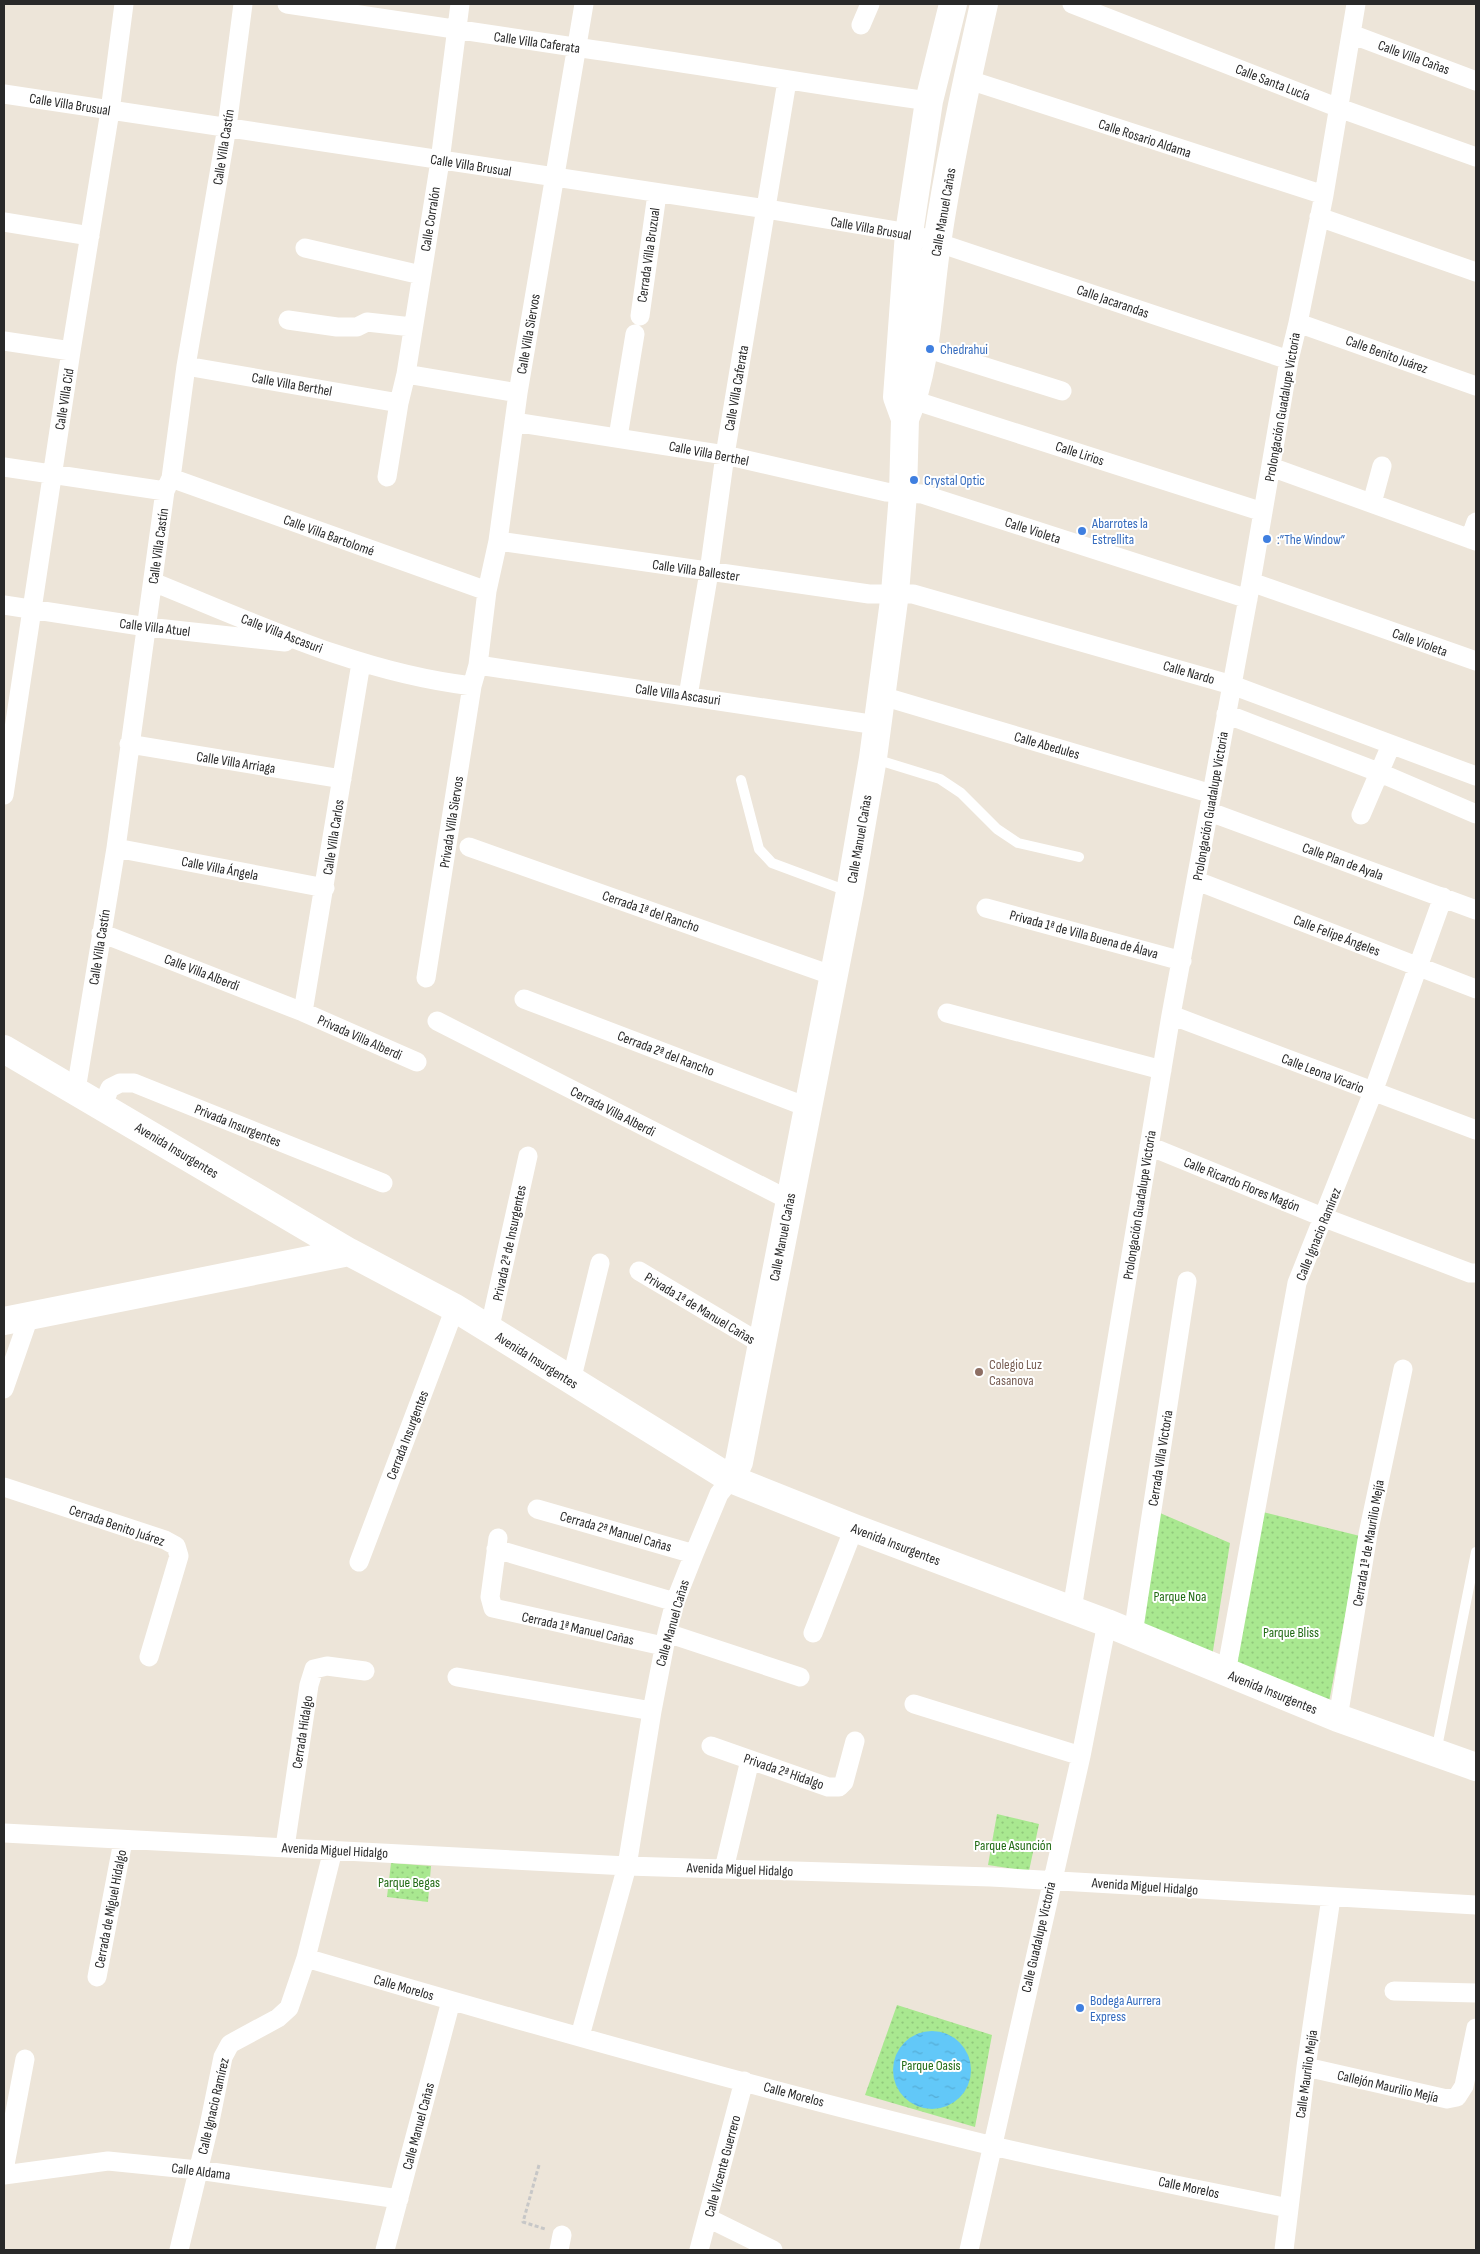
<svg xmlns="http://www.w3.org/2000/svg" width="1480" height="2254" font-family="'Sofia Sans Condensed',sans-serif">
<defs>
<pattern id="park-dots" width="8" height="8" patternUnits="userSpaceOnUse" patternTransform="scale(1.25)"><rect width="8" height="8" fill="#a9e890"/><path d="M2 2h.1M6 6h.1" fill="none" stroke="#91c77c" stroke-width="1.8" stroke-linecap="round"/></pattern>
<pattern id="water-ripples" width="26" height="14" patternUnits="userSpaceOnUse" patternTransform="scale(1.25)"><rect width="26" height="14" fill="#62c8f8"/><path d="M2 4q2-2 4 0t4 0M15 11q2-2 4 0t4 0" fill="none" stroke="#55acd5"/></pattern>
</defs>
<rect width="100%" height="100%" fill="#ede5d9"/>
<!-- park -->
<path fill="url(#park-dots)" d="M1153,1510L1230,1543L1212,1657L1139,1630Z
M1263,1512L1360,1536L1329,1702L1232,1670Z
M997,1814L1039,1824L1029,1871L988,1865Z
M391,1863L431,1866L428,1902L387,1897Z
M897,2005L992,2035L975,2127L865,2095Z"/>
<!-- water -->
<path fill="url(#water-ripples)" d="M893 2070a39 39 0 1 1 78 0a39 39 0 1 1-78 0Z"/>
<g fill="none" stroke-linecap="round" stroke-linejoin="round">
<!-- path -->
<path stroke="#c7c7c7" stroke-width="3" stroke-dasharray="4 2.5" stroke-linecap="butt" d="M539,2165L523,2222L545,2229"/>
<!-- lane -->
<path stroke="#fff" stroke-width="10" d="M875,759L940,779L961,793L997,829L1018,843L1079,857
M741,780L759,849L772,863L850,892
M1436,1752L1476,1552"/>
<!-- street -->
<path stroke="#fff" stroke-width="19" d="M287,4C382,19 478,33 574,47C693,63 811,85 929,101
M1072,4L1339,108L1476,157
M861,25L870,4
M1351,34L1476,81
M966,79L1324,195
M4,94L767,209L909,233L1289,360
M1319,217L1476,272
M4,222L90,236
M305,248L421,275
M640,316L657,194
M288,320L337,327H357L367,322L412,327
M1298,323L1476,386
M4,341L71,351
M922,347L1062,391
M186,366L399,403
M406,374L518,393
M900,398L913,400L1263,512
M514,422L725,455L886,492L922,494L1248,599
M618,437L635,334
M4,467L165,491
M1271,467L1476,541
M387,477L399,403L406,374L440,161L460,4
M171,478L487,591
M1372,503L1382,466
M1470,539L1476,522
M498,541L869,594H913L1232,685L1476,776
M153,582C257,624 360,673 472,686
M1251,582L1476,661
M4,605L147,627L285,642
M478,665L877,725
M688,696L709,572L725,455L787,81
M882,696L1212,794
M1226,714L1378,772L1476,814
M129,744L342,779
M4,795L71,351L110,111L124,4
M1210,812L1476,910
M1361,815L1391,745
M469,847L834,976
M116,848L325,888
M1197,881L1476,989
M986,908L1182,961
M101,933L303,1012L417,1062
M426,978L472,686L478,665L487,591L498,541L518,393L584,4
M524,999L807,1107
M303,1012L361,663
M947,1013L1162,1070
M1171,1015L1476,1130
M437,1021L789,1200
M76,1090L116,848L165,491L171,478L186,366L227,127L243,4
M102,1106L110,1088L120,1083H134L383,1183
M1149,1146L1325,1218L1470,1273H1476
M639,1271L762,1344
M489,1331L528,1156
M571,1381L600,1263
M4,1389L29,1317
M4,1487L165,1540L176,1546L179,1556L149,1657
M537,1509L694,1554
M498,1538L490,1597L493,1608L663,1646
M496,1549L675,1602
M359,1562L455,1308
M1072,1609L1171,1015L1251,582L1289,360L1298,323L1324,195L1356,4
M667,1633L800,1677
M813,1633L854,1528
M1133,1634L1187,1281
M1226,1673L1297,1283L1373,1092L1443,897
M457,1677L652,1711
M914,1704L1081,1756
M1338,1718L1368,1534L1403,1369
M711,1746L828,1787H839L844,1782L855,1741
M4,1833L627,1866L991,1877L1476,1905
M285,1847L309,1685L314,1669L327,1666L365,1671
M724,1869L750,1760
M306,1958C532,2025 760,2089 989,2145C1088,2169 1189,2187 1288,2208
M97,1977L123,1841
M1394,1991L1476,1993
M580,2036L627,1866L652,1711L667,1633L675,1602L694,1554L719,1494L731,1479
M1306,2067L1447,2099L1457,2097L1464,2086L1476,2028
M4,2170L25,2059
M4,2175L108,2161L198,2170L399,2199
M708,2218L773,2250
M179,2250L209,2126L223,2057L230,2044L278,2018L289,2008L306,1958L333,1850
M385,2250L451,2001
M559,2250L562,2235
M699,2250L744,2081
M969,2250L1081,1756L1107,1623
M1284,2250L1306,2067L1331,1898"/>
<!-- secondary -->
<path stroke="#fff" stroke-width="28" d="M905,419C928,365 928,301 937,243C949,163 966,83 984,4
M4,1049L349,1252L455,1308L731,1479L854,1528L1107,1623L1338,1718L1476,1767
M4,1321L349,1252
M731,1479L739,1462L850,892L873,758L895,593L903,494L905,419L897,397L909,233L929,101L953,4"/>
</g>
<!-- markers -->
<g fill="#3f7fe0" stroke="#fff" stroke-width="2">
<circle cx="930" cy="349" r="5"/>
<circle cx="914" cy="480" r="5"/>
<circle cx="1082" cy="531" r="5"/>
<circle cx="1267" cy="539" r="5"/>
<circle cx="1080" cy="2008" r="5"/>
</g>
<circle fill="#8d6e63" stroke="#fff" stroke-width="2" cx="979" cy="1372" r="5"/>
<g text-anchor="middle" stroke-width="4" stroke-linejoin="round" paint-order="stroke">
<!-- street labels -->
<g font-size="14" fill="#292929" stroke="#fff">
<text transform="translate(537 42) rotate(8)" y="5">Calle Villa Caferata</text>
<text transform="translate(1414 57) rotate(20)" y="5">Calle Villa Cañas</text>
<text transform="translate(1273 82) rotate(21)" y="5">Calle Santa Lucía</text>
<text transform="translate(70 104) rotate(9)" y="5">Calle Villa Brusual</text>
<text transform="translate(1145 138) rotate(18)" y="5">Calle Rosario Aldama</text>
<text transform="translate(223 147) rotate(-81)" y="5">Calle Villa Castín</text>
<text transform="translate(471 165) rotate(9)" y="5">Calle Villa Brusual</text>
<text transform="translate(943 212) rotate(-80)" y="5">Calle Manuel Cañas</text>
<text transform="translate(430 219) rotate(-81)" y="5">Calle Corralón</text>
<text transform="translate(871 228) rotate(10)" y="5">Calle Villa Brusual</text>
<text transform="translate(648 255) rotate(-82)" y="5">Cerrada Villa Bruzual</text>
<text transform="translate(1113 301) rotate(19)" y="5">Calle Jacarandas</text>
<text transform="translate(528 334) rotate(-80)" y="5">Calle Villa Siervos</text>
<text transform="translate(1387 354) rotate(20)" y="5">Calle Benito Juárez</text>
<text transform="translate(292 384) rotate(10)" y="5">Calle Villa Berthel</text>
<text transform="translate(736 388) rotate(-80)" y="5">Calle Villa Caferata</text>
<text transform="translate(64 399) rotate(-81)" y="5">Calle Villa Cid</text>
<text transform="translate(1282 407) rotate(-80)" y="5">Prolongación Guadalupe Victoria</text>
<text transform="translate(709 453) rotate(11)" y="5">Calle Villa Berthel</text>
<text transform="translate(1080 453) rotate(18)" y="5">Calle Lirios</text>
<text transform="translate(1033 530) rotate(18)" y="5">Calle Violeta</text>
<text transform="translate(329 535) rotate(20)" y="5">Calle Villa Bartolomé</text>
<text transform="translate(158 546) rotate(-82)" y="5">Calle Villa Castín</text>
<text transform="translate(696 570) rotate(8)" y="5">Calle Villa Ballester</text>
<text transform="translate(155 627) rotate(7)" y="5">Calle Villa Atuel</text>
<text transform="translate(282 633) rotate(21)" y="5">Calle Villa Ascasuri</text>
<text transform="translate(1420 642) rotate(20)" y="5">Calle Violeta</text>
<text transform="translate(1189 672) rotate(16)" y="5">Calle Nardo</text>
<text transform="translate(678 694) rotate(8)" y="5">Calle Villa Ascasuri</text>
<text transform="translate(1047 745) rotate(16)" y="5">Calle Abedules</text>
<text transform="translate(236 762) rotate(9)" y="5">Calle Villa Arriaga</text>
<text transform="translate(1210 806) rotate(-80)" y="5">Prolongación Guadalupe Victoria</text>
<text transform="translate(451 822) rotate(-81)" y="5">Privada Villa Siervos</text>
<text transform="translate(333 837) rotate(-81)" y="5">Calle Villa Carlos</text>
<text transform="translate(859 839) rotate(-80)" y="5">Calle Manuel Cañas</text>
<text transform="translate(1343 861) rotate(20)" y="5">Calle Plan de Ayala</text>
<text transform="translate(220 868) rotate(11)" y="5">Calle Villa Ángela</text>
<text transform="translate(651 911) rotate(19)" y="5">Cerrada 1ª del Rancho</text>
<text transform="translate(1084 934) rotate(15)" y="5">Privada 1ª de Villa Buena de Álava</text>
<text transform="translate(1337 935) rotate(21)" y="5">Calle Felipe Ángeles</text>
<text transform="translate(99 947) rotate(-81)" y="5">Calle Villa Castín</text>
<text transform="translate(202 972) rotate(21)" y="5">Calle Villa Alberdi</text>
<text transform="translate(360 1037) rotate(24)" y="5">Privada Villa Alberdi</text>
<text transform="translate(666 1053) rotate(21)" y="5">Cerrada 2ª del Rancho</text>
<text transform="translate(1323 1073) rotate(21)" y="5">Calle Leona Vicario</text>
<text transform="translate(613 1111) rotate(27)" y="5">Cerrada Villa Alberdi</text>
<text transform="translate(238 1125) rotate(22)" y="5">Privada Insurgentes</text>
<text transform="translate(177 1150) rotate(31)" y="5">Avenida Insurgentes</text>
<text transform="translate(1242 1184) rotate(22)" y="5">Calle Ricardo Flores Magón</text>
<text transform="translate(1139 1205) rotate(-81)" y="5">Prolongación Guadalupe Victoria</text>
<text transform="translate(1318 1234) rotate(-68)" y="5">Calle Ignacio Ramírez</text>
<text transform="translate(782 1237) rotate(-79)" y="5">Calle Manuel Cañas</text>
<text transform="translate(509 1243) rotate(-78)" y="5">Privada 2ª de Insurgentes</text>
<text transform="translate(700 1308) rotate(31)" y="5">Privada 1ª de Manuel Cañas</text>
<text transform="translate(537 1360) rotate(32)" y="5">Avenida Insurgentes</text>
<text transform="translate(407 1435) rotate(-69)" y="5">Cerrada Insurgentes</text>
<text transform="translate(1160 1458) rotate(-81)" y="5">Cerrada Villa Victoria</text>
<text transform="translate(117 1525) rotate(19)" y="5">Cerrada Benito Juárez</text>
<text transform="translate(616 1531) rotate(16)" y="5">Cerrada 2ª Manuel Cañas</text>
<text transform="translate(1368 1543) rotate(-80)" y="5">Cerrada 1ª de Maurilio Mejía</text>
<text transform="translate(896 1544) rotate(21)" y="5">Avenida Insurgentes</text>
<text transform="translate(672 1623) rotate(-74)" y="5">Calle Manuel Cañas</text>
<text transform="translate(578 1628) rotate(12)" y="5">Cerrada 1ª Manuel Cañas</text>
<text transform="translate(1273 1692) rotate(22)" y="5">Avenida Insurgentes</text>
<text transform="translate(302 1732) rotate(-81)" y="5">Cerrada Hidalgo</text>
<text transform="translate(784 1771) rotate(19)" y="5">Privada 2ª Hidalgo</text>
<text transform="translate(335 1850) rotate(3)" y="5">Avenida Miguel Hidalgo</text>
<text transform="translate(740 1869) rotate(2)" y="5">Avenida Miguel Hidalgo</text>
<text transform="translate(1145 1886) rotate(4)" y="5">Avenida Miguel Hidalgo</text>
<text transform="translate(110 1909) rotate(-79)" y="5">Cerrada de Miguel Hidalgo</text>
<text transform="translate(1038 1937) rotate(-77)" y="5">Calle Guadalupe Victoria</text>
<text transform="translate(404 1987) rotate(16)" y="5">Calle Morelos</text>
<text transform="translate(1306 2074) rotate(-82)" y="5">Calle Maurilio Mejía</text>
<text transform="translate(1388 2086) rotate(13)" y="5">Callejón Maurilio Mejía</text>
<text transform="translate(794 2094) rotate(15)" y="5">Calle Morelos</text>
<text transform="translate(213 2106) rotate(-77)" y="5">Calle Ignacio Ramírez</text>
<text transform="translate(418 2126) rotate(-75)" y="5">Calle Manuel Cañas</text>
<text transform="translate(722 2166) rotate(-75)" y="5">Calle Vicente Guerrero</text>
<text transform="translate(201 2171) rotate(7)" y="5">Calle Aldama</text>
<text transform="translate(1189 2187) rotate(12)" y="5">Calle Morelos</text>
</g>
<!-- shop labels -->
<g font-size="14" fill="#366cbe" stroke="#fff" text-anchor="start">
<text x="940" y="354">Chedrahui</text>
<text x="924" y="485">Crystal Optic</text>
<text x="1092" y="528">Abarrotes la<tspan x="1092" dy="16">Estrellita</tspan></text>
<text x="1277" y="544">:”The Window”</text>
<text x="1090" y="2005">Bodega Aurrera<tspan x="1090" dy="16">Express</tspan></text>
</g>
<!-- education labels -->
<g font-size="14" fill="#785e54" stroke="#fff" text-anchor="start">
<text x="989" y="1369">Colegio Luz<tspan x="989" dy="16">Casanova</tspan></text>
</g>
<!-- park labels -->
<g font-size="14" fill="#216b14" stroke="#fff">
<text x="1180" y="1601">Parque Noa</text>
<text x="1291" y="1637">Parque Bliss</text>
<text x="1013" y="1850">Parque Asunción</text>
<text x="409" y="1887">Parque Begas</text>
<text x="931" y="2070">Parque Oasis</text>
</g>
</g>
<!-- border -->
<rect width="1480" height="2254" fill="none" stroke="#292929" stroke-width="10"/>
</svg>
